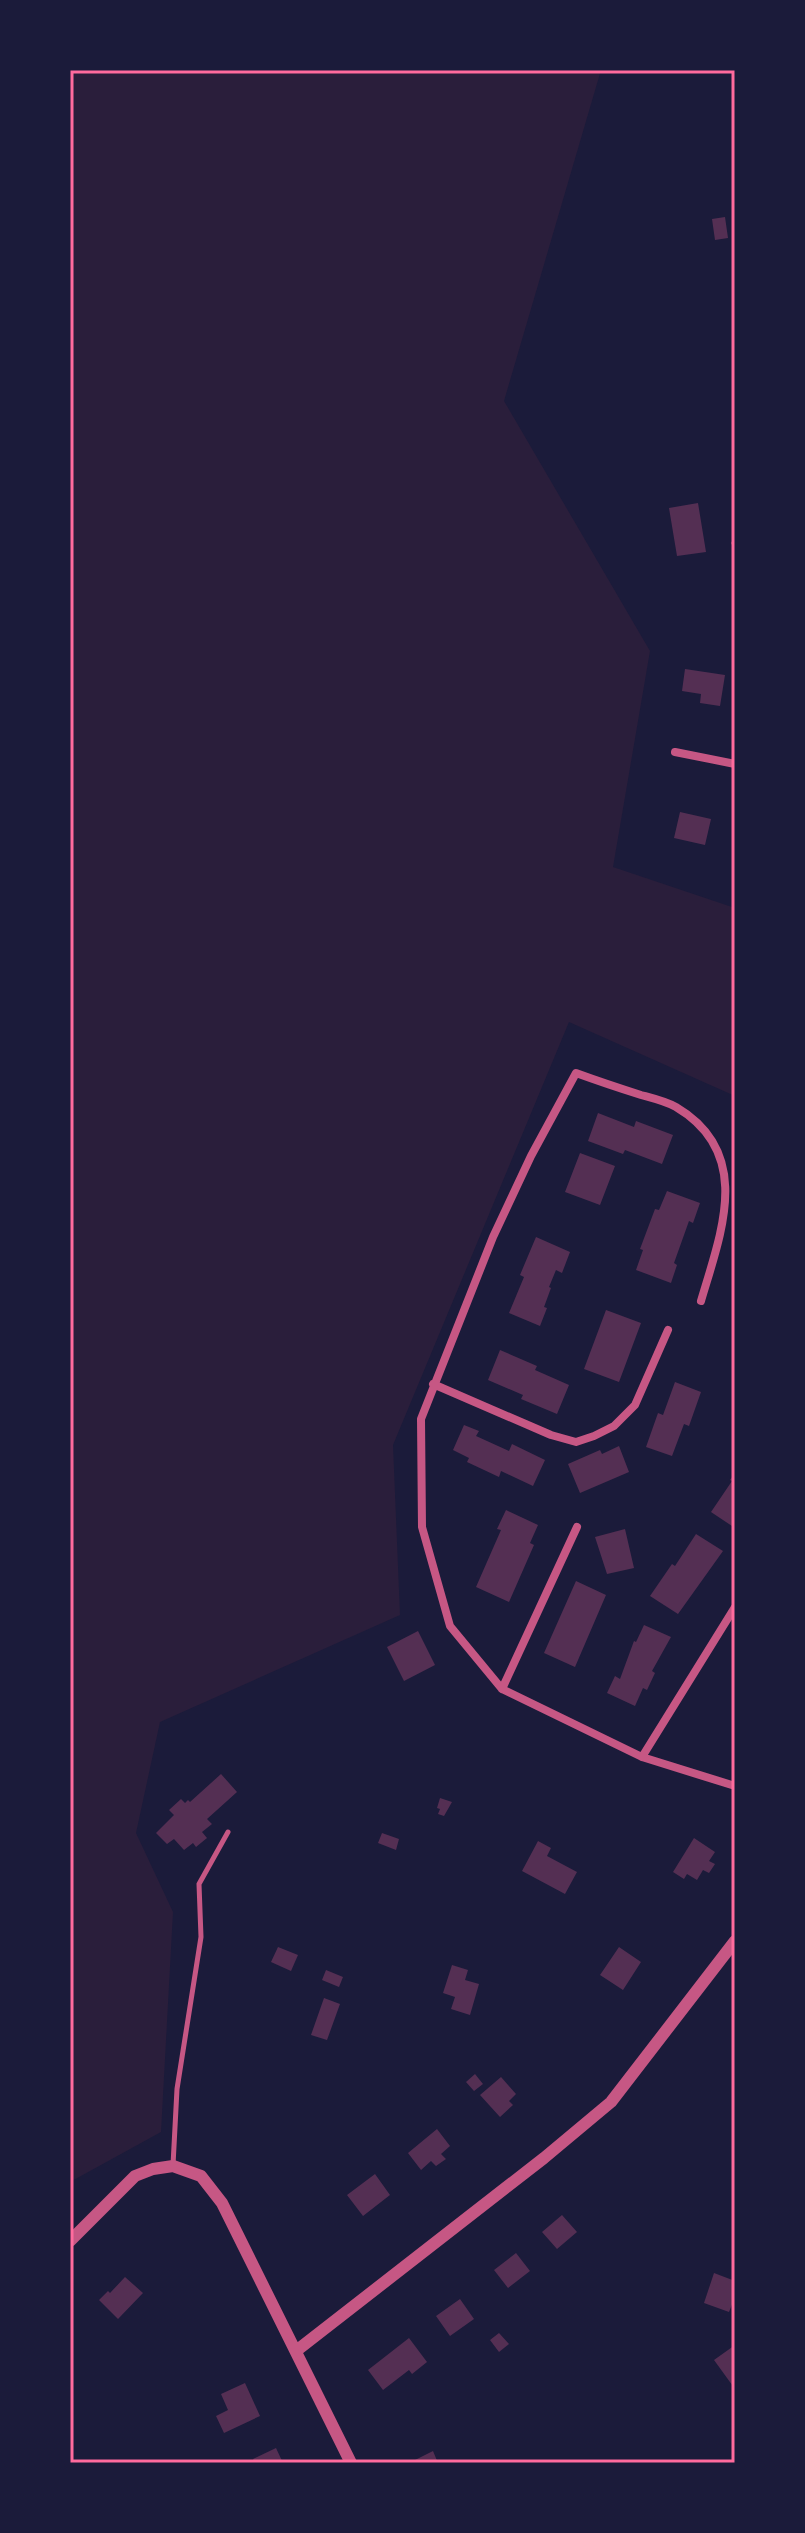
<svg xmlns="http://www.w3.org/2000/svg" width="805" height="2533" font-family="Manrope,sans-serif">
<rect width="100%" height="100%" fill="#1b1b3a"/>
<!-- green -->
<path fill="#2a1e3b" d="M70,70H601L504,401L650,651L613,867L735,908V1096L569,1022L393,1445L400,1615L160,1722L136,1833L173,1912L161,2132L70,2182Z"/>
<!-- building -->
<path fill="#542f53" d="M725,217L728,238L715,240L712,219Z
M698,503L706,552L677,556L669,508Z
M685,669L725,675L720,706L700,703L701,694L682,691Z
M680,812L711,819L705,845L674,838Z
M598,1113L634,1127L636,1121L673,1135L662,1164L625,1150L623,1154L588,1141Z
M580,1153L615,1166L600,1205L565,1192Z
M667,1191L700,1203L693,1223L689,1221L674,1263L677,1265L671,1283L636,1270L643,1250L640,1249L655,1209L659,1210Z
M536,1237L570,1252L562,1273L556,1270L549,1287L551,1288L544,1307L547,1308L540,1326L509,1313L524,1277L520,1275Z
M606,1310L641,1323L619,1382L584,1369Z
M500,1350L537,1366L535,1370L569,1385L557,1414L521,1399L523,1395L488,1380Z
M675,1382L701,1392L689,1426L684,1424L672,1456L646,1447L658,1413L663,1415Z
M464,1425L479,1431L476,1436L509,1451L512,1444L545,1460L533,1486L501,1471L499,1477L467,1462L469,1458L453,1450Z
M619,1446L629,1472L580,1493L568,1464L600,1450L602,1454Z
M735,1473V1528L711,1512L732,1481L730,1480Z
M506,1510L538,1525L530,1543L534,1545L509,1602L476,1587L501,1530L497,1529Z
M625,1529L634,1568L607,1574L595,1537Z
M696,1534L723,1551L678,1614L650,1596L672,1564L675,1566Z
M576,1581L606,1595L575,1667L544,1653Z
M644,1625L671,1637L652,1671L655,1673L647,1690L643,1688L635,1706L607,1693L615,1676L620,1679L634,1641L636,1642Z
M418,1631L435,1665L404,1681L387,1647Z
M221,1774L237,1792L207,1819L212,1824L202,1832L207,1838L196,1847L193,1843L184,1850L174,1839L167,1844L156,1833L174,1815L169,1810L181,1799L185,1803L188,1800L190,1802Z
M440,1798L452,1802L444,1816L438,1814L440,1809L437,1808Z
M382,1833L399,1839L396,1850L378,1843Z
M694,1838L715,1852L709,1861L715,1864L709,1873L703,1870L697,1880L687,1874L684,1879L673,1872Z
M538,1841L551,1848L547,1856L577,1872L565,1894L522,1871Z
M278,1947L298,1955L291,1971L271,1962Z
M619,1947L641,1962L623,1990L600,1975Z
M452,1965L468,1970L465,1980L479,1984L470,2015L451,2009L455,1997L443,1993Z
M326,1970L343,1977L339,1987L322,1980Z
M324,1998L340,2004L327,2040L311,2035Z
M475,2074L483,2084L474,2091L466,2082Z
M501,2077L516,2094L509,2101L513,2105L500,2117L480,2095Z
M437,2129L450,2146L441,2154L446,2159L436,2166L431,2161L421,2170L408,2153Z
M375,2174L390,2195L363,2216L347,2195Z
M562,2215L577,2232L557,2249L542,2232Z
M516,2253L530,2271L508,2288L494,2270Z
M714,2273L735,2281V2297L729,2312L704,2303Z
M125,2277L143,2293L118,2319L99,2300L108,2291L110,2293Z
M460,2299L474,2319L450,2336L436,2316Z
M499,2333L509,2344L499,2352L490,2340Z
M409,2338L427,2362L412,2374L409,2370L383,2390L368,2370Z
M735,2345V2389L714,2360Z
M245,2383L260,2416L224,2433L216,2416L228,2410L221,2394Z
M276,2448L283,2463H255L253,2459Z
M433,2451L438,2463H414L413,2461Z"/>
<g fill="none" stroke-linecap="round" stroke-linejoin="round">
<!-- service -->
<path stroke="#c65784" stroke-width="5" d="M734,543H735
M173,2165L177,2089L201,1937L199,1884L228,1832"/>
<!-- minor -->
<path stroke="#c65784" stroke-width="8" d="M675,752L735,764
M701,1301C721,1233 754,1153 676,1107C665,1101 652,1098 641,1095C619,1088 598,1081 576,1073L531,1156L493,1237L421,1419L422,1527L450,1626L502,1689L642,1757L735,1786
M433,1384L551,1435L576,1442L594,1436L614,1426L635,1405L668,1330
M502,1689L577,1527
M642,1757L735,1607"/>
<!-- tertiary -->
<path stroke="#c65784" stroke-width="12" d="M70,2241L135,2176L153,2169L173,2166L201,2176L222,2203L351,2463
M296,2351L544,2158L611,2102L735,1941"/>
</g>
<!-- border -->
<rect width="805" height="2533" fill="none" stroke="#1b1b3a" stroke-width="144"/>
<rect x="72" y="72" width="661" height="2389" fill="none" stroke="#ff6b9d" stroke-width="3"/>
</svg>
